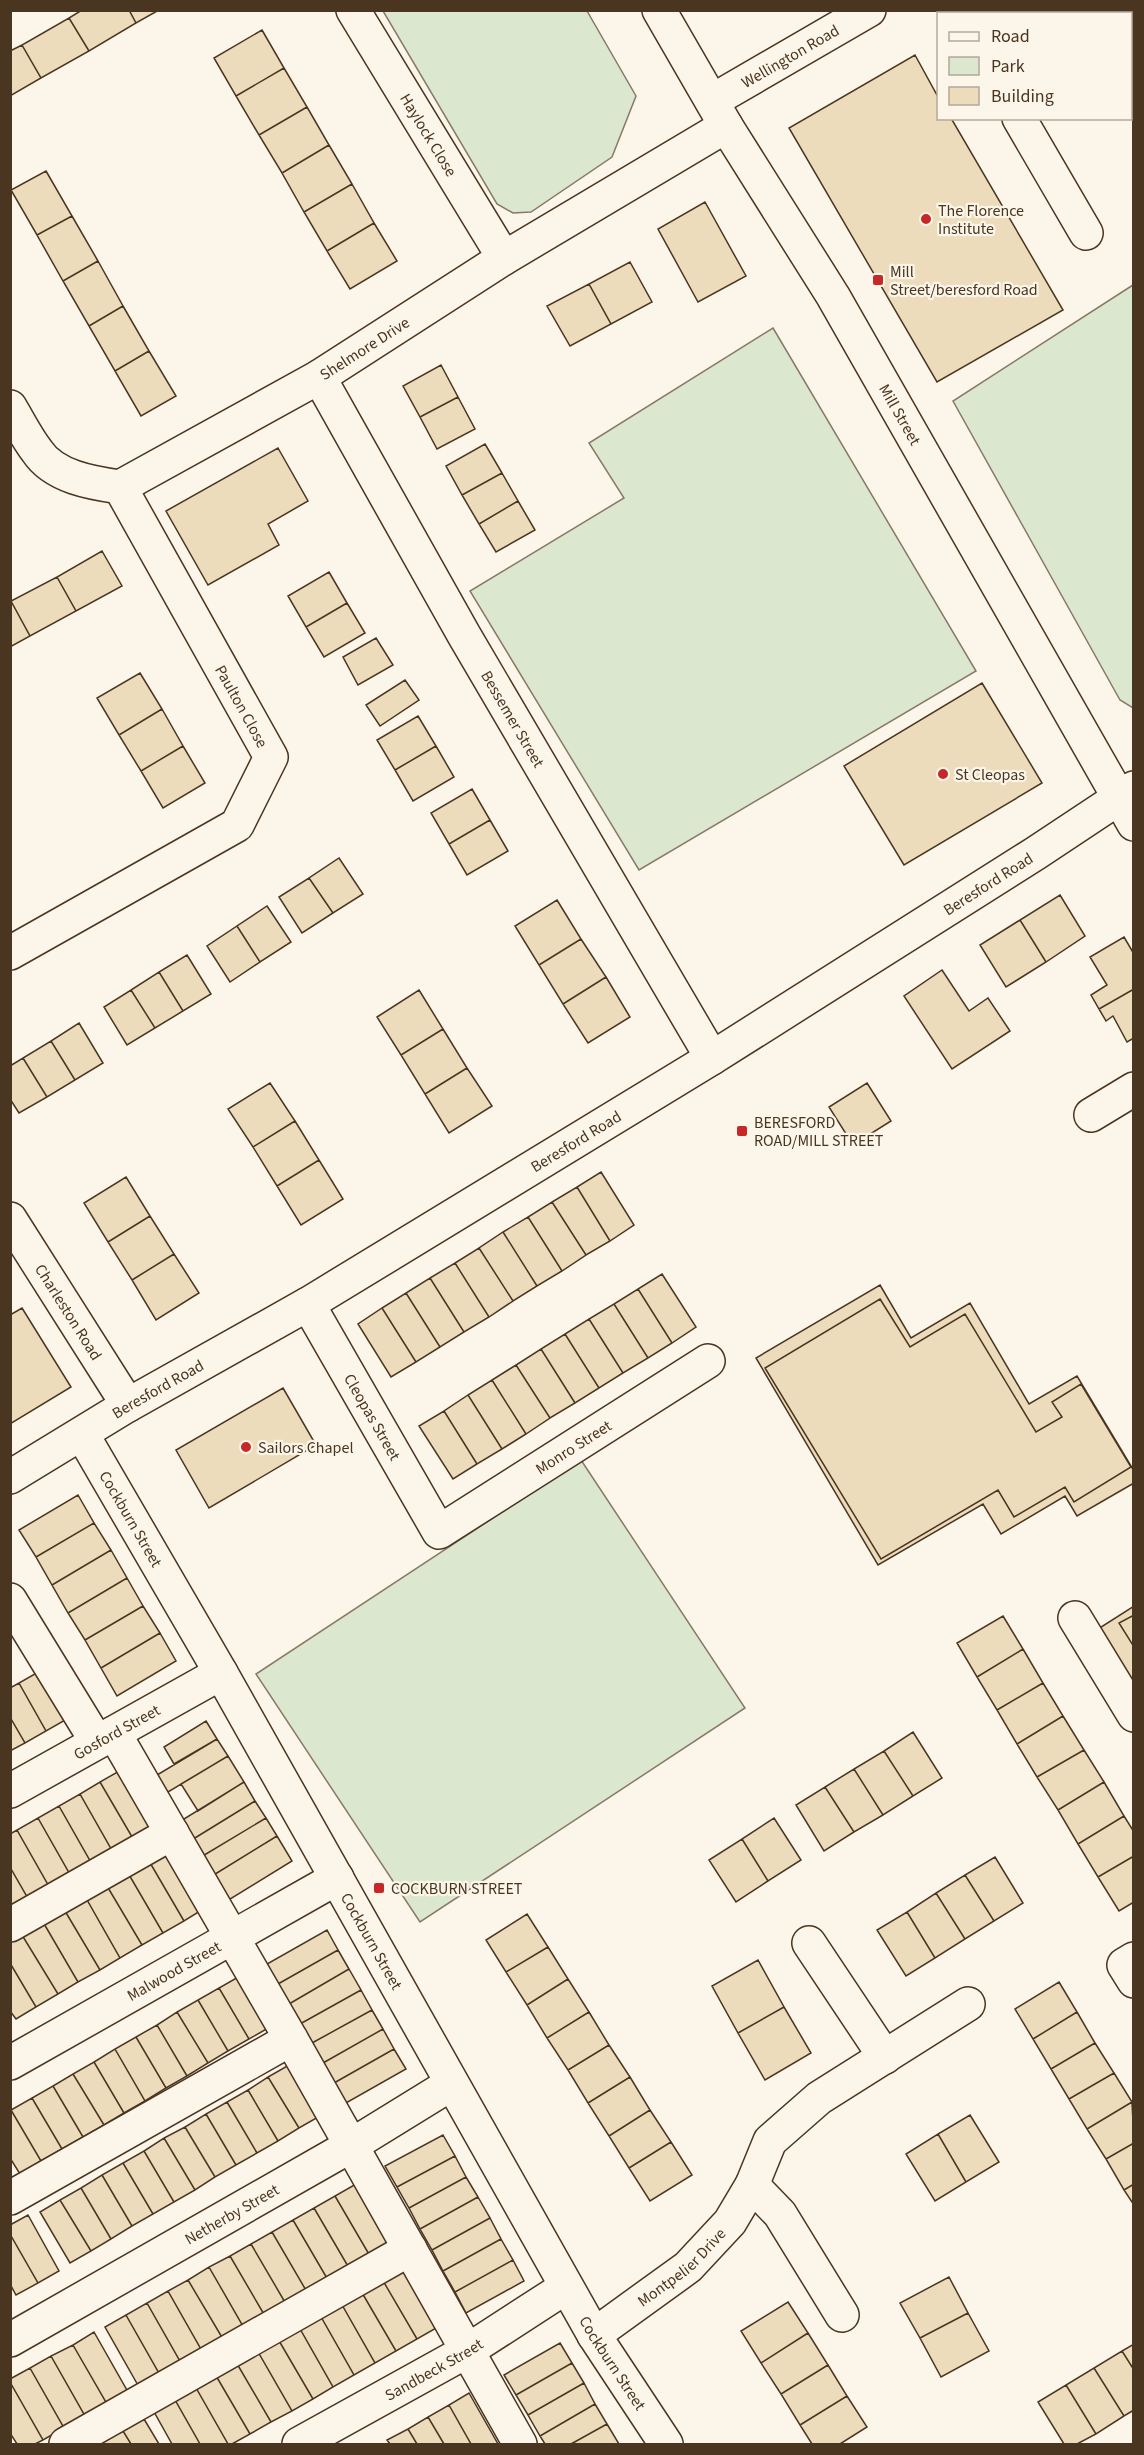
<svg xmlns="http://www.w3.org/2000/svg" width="1144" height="2455" font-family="'Source Sans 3',sans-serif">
<rect width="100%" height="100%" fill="#fbf6e9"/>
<!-- green -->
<path fill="#dce7d0" stroke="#887966" stroke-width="1.5" d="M383,11H587L636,96L612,157L531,212L513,213L497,204Z
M1133,285V284V708L1120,700L953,401Z
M773,328L976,671L639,870L470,591L624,498L589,443Z
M581,1460L745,1708L420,1922L256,1674Z"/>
<!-- building -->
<path fill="#ecdcbc" stroke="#4a3520" stroke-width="1.5" d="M82,10H129L136,23L89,51L69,18Z
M129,10H159L136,23Z
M69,18L89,51L41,78L22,45Z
M1130,20L1134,25V54L1130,56Z
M262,30L284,68L236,96L214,58Z
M22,45L41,78L10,96V51Z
M915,55L938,97V118H951L1063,310L937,382L789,128Z
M284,68L307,107L259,135L236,96Z
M307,107L329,145L282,173L259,135Z
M329,145L352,184L304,212L282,173Z
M46,171L72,216L37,235L11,190Z
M352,184L374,223L327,251L304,212Z
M705,202L746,276L698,302L658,229Z
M72,216L98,261L63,281L37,235Z
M374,223L397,261L350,289L327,251Z
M98,261L123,306L89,326L63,281Z
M630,262L652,302L611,324L589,284Z
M589,284L611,324L570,346L547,306Z
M123,306L149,351L115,371L89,326Z
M149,351L176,396L141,416L115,371Z
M441,365L458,397L420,417L403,386Z
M458,397L475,429L437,449L420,417Z
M485,444L502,473L462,495L446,466Z
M278,448L308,501L268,524L279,545L208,585L166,511Z
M502,473L518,501L479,524L462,495Z
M518,501L535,530L496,552L479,524Z
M102,551L122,586L76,611L57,577Z
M329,572L347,603L306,627L288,596Z
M57,577L76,611L30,636L11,601Z
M11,601L30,636L10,647V602Z
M347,603L365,633L324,657L306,627Z
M376,638L393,665L358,685L343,657Z
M140,673L162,709L119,735L97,698Z
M405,680L419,700L380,726L366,705Z
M982,683L1042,783L904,865L844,766Z
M162,709L183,746L141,771L119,735Z
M418,716L436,746L395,770L377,740Z
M183,746L205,783L163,808L141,771Z
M436,746L454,777L413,801L395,770Z
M472,789L490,820L449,844L431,813Z
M490,820L508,851L467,875L449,844Z
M339,858L363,894L333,913L309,878Z
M309,878L333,913L302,933L279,897Z
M1060,895L1085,936L1046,962L1020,920Z
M557,900L581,939L539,965L515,926Z
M267,906L291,942L260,962L237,926Z
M1020,920L1046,962L1006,987L980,945Z
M237,926L260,962L230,982L207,946Z
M1124,937L1134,954V989L1099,1009L1091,995L1107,985L1090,957Z
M581,939L606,977L563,1004L539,965Z
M187,955L211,994L183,1011L159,972Z
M942,970L969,1011L988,998L1010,1031L952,1069L904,996Z
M159,972L183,1011L155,1028L131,990Z
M606,977L630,1017L588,1043L563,1004Z
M1134,989V1038L1127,1042L1113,1016L1106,1021L1099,1009Z
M131,990L155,1028L127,1045L104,1007Z
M419,990L443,1029L401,1055L377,1017Z
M79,1023L103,1063L75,1080L51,1041Z
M443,1029L467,1068L425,1094L401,1055Z
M51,1041L75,1080L47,1097L23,1058Z
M23,1058L47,1097L19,1113L10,1099V1066Z
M467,1068L492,1106L449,1133L425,1094Z
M270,1083L295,1121L253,1147L228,1109Z
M867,1083L891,1121L853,1145L829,1107Z
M295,1121L319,1160L277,1186L253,1147Z
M319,1160L343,1199L301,1225L277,1186Z
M601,1172L634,1225L610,1241L577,1187Z
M126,1177L150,1216L108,1242L84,1203Z
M577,1187L610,1241L586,1255L552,1202Z
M552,1202L586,1255L562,1271L528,1217Z
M150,1216L174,1254L132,1280L108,1242Z
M528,1217L562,1271L537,1286L503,1232Z
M503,1232L537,1286L513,1301L479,1248Z
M479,1248L513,1301L489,1317L455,1263Z
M174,1254L199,1293L156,1320L132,1280Z
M455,1263L489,1317L464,1332L430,1278Z
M662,1274L696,1327L672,1343L638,1289Z
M430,1278L464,1332L440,1347L406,1293Z
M880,1285L911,1338L970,1303L1029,1404L1077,1376L1134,1471V1483L1077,1516L1065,1496L1001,1534L983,1504L878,1565L756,1358Z
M638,1289L672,1343L648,1358L614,1304Z
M406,1293L440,1347L416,1362L382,1308Z
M880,1299L910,1347L965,1314L1036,1432L1062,1417L1052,1402L1081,1384L1131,1467L1074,1502L1065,1487L1014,1517L998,1490L881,1559L765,1368Z
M614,1304L648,1358L623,1373L589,1319Z
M22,1308L71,1387L10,1424V1315Z
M382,1308L416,1362L391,1377L358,1324Z
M589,1319L623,1373L599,1388L565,1334Z
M565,1334L599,1388L575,1403L541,1349Z
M541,1349L575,1403L550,1418L516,1365Z
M516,1365L550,1418L526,1434L492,1380Z
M492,1380L526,1434L502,1449L468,1395Z
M283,1388L316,1445L209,1508L176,1450Z
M468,1395L502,1449L477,1464L444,1411Z
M444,1411L477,1464L453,1479L419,1426Z
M78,1495L94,1523L36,1557L19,1530Z
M94,1523L111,1550L52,1585L36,1557Z
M111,1550L127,1578L68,1613L52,1585Z
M127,1578L143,1606L85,1640L68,1613Z
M143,1606L160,1633L101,1668L85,1640Z
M1134,1606V1683L1098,1629Z
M1134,1615V1647L1119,1623Z
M1003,1616L1023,1649L977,1677L957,1643Z
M160,1633L176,1661L117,1696L101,1668Z
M1023,1649L1043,1683L997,1710L977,1677Z
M40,1671L67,1719L46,1731L19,1683Z
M19,1683L46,1731L25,1743L10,1717V1688Z
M1043,1683L1063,1716L1017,1744L997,1710Z
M1063,1716L1084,1750L1037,1777L1017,1744Z
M10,1717L25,1743L10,1751Z
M206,1721L217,1739L174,1764L164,1747Z
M913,1732L942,1778L913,1796L884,1751Z
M217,1739L228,1756L163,1795L152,1778Z
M1084,1750L1104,1782L1058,1810L1037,1777Z
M884,1751L913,1796L883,1815L854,1769Z
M228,1756L244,1782L198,1811L181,1784Z
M854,1769L883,1815L854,1832L825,1787Z
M121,1770L156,1830L135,1842L100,1782Z
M100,1782L135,1842L114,1854L80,1794Z
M244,1782L255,1801L190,1841L179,1822Z
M1104,1782L1124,1816L1078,1844L1058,1810Z
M825,1787L854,1832L824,1851L796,1805Z
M80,1794L114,1854L93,1866L59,1806Z
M255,1801L266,1818L201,1857L190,1841Z
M59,1806L93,1866L72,1878L38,1818Z
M1124,1816L1134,1832V1856L1098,1877L1078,1844Z
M38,1818L72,1878L51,1890L17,1830Z
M266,1818L277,1836L212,1876L201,1857Z
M774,1818L801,1860L768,1881L742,1839Z
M17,1830L51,1890L30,1902L10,1867V1834Z
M277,1836L292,1861L227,1901L212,1876Z
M742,1839L768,1881L736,1902L709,1860Z
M170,1849L205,1908L184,1921L149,1861Z
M1134,1856V1902L1119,1911L1098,1877Z
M995,1857L1023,1903L994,1921L965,1875Z
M149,1861L184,1921L163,1933L128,1873Z
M10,1867L30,1902L10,1913Z
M128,1873L163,1933L142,1945L107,1886Z
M965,1875L994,1921L965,1939L936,1893Z
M107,1886L142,1945L120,1958L86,1898Z
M936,1893L965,1939L935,1958L907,1912Z
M86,1898L120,1958L100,1970L65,1911Z
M65,1911L100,1970L78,1982L43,1922Z
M907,1912L935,1958L906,1976L877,1930Z
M527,1914L548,1947L506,1972L486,1940Z
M43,1922L78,1982L58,1994L22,1935Z
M327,1930L338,1950L278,1984L267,1964Z
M22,1935L58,1994L36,2007L10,1963V1942Z
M548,1947L568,1979L527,2005L506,1972Z
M338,1950L349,1969L289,2004L278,1984Z
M758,1960L784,2007L738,2033L712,1986Z
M10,1963L36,2007L16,2019L10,2011Z
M349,1969L361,1990L300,2024L289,2004Z
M240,1976L270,2027L249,2039L219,1988Z
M568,1979L589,2012L547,2038L527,2005Z
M1059,1982L1077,2012L1033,2039L1015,2009Z
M219,1988L249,2039L228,2051L198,2000Z
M361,1990L372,2010L312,2043L300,2024Z
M198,2000L228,2051L208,2063L177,2012Z
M784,2007L811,2053L765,2080L738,2033Z
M372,2010L383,2029L323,2063L312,2043Z
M177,2012L208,2063L187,2076L157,2025Z
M589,2012L609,2045L568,2070L547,2038Z
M1077,2012L1095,2043L1051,2069L1033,2039Z
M157,2025L187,2076L166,2088L136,2037Z
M383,2029L394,2049L334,2083L323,2063Z
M136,2037L166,2088L145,2101L115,2049Z
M1095,2043L1114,2073L1069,2099L1051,2069Z
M609,2045L630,2077L588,2103L568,2070Z
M115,2049L145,2101L124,2113L94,2062Z
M394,2049L406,2069L346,2103L334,2083Z
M94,2062L124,2113L104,2125L73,2074Z
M289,2065L320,2116L299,2128L268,2077Z
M1114,2073L1132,2102L1087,2129L1069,2099Z
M73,2074L104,2125L83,2137L53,2086Z
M268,2077L299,2128L278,2141L248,2090Z
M630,2077L650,2110L609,2136L588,2103Z
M53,2086L83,2137L62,2149L32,2098Z
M248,2090L278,2141L257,2153L227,2102Z
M32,2098L62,2149L41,2161L11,2110Z
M227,2102L257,2153L236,2165L206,2114Z
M1132,2102L1134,2143L1106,2159L1087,2129Z
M11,2110L41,2161L20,2174L10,2158Z
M650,2110L671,2142L629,2168L609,2136Z
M206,2114L236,2165L215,2177L185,2127Z
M970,2115L999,2162L966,2182L938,2134Z
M185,2127L215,2177L195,2190L164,2138Z
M938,2134L966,2182L935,2201L906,2154Z
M443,2135L455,2156L397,2187L385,2166Z
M164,2138L195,2190L174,2202L144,2151Z
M671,2142L692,2175L650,2201L629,2168Z
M1134,2143V2184L1124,2190L1106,2159Z
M144,2151L174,2202L153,2214L123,2163Z
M455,2156L466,2177L409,2208L397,2187Z
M123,2163L153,2214L132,2226L102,2175Z
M102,2175L132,2226L111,2239L81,2188Z
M466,2177L478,2197L420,2229L409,2208Z
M356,2184L391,2244L370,2256L335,2196Z
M1134,2184V2205L1124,2190Z
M81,2188L111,2239L91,2251L60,2200Z
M335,2196L370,2256L349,2268L314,2208Z
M478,2197L490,2218L432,2250L420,2229Z
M60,2200L91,2251L70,2263L40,2212Z
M314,2208L349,2268L328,2280L293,2220Z
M28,2215L59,2271L38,2283L10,2234V2225Z
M490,2218L501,2239L443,2271L432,2250Z
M293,2220L328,2280L307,2292L272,2232Z
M272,2232L307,2292L286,2304L251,2244Z
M10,2234L38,2283L16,2295L10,2284Z
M501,2239L513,2260L455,2292L443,2271Z
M251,2244L286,2304L265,2316L230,2256Z
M230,2256L265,2316L244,2328L209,2267Z
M513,2260L524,2281L466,2313L455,2292Z
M209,2267L244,2328L223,2339L188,2280Z
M403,2267L438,2327L417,2339L382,2279Z
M949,2277L968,2313L920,2338L900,2303Z
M382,2279L417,2339L396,2351L361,2291Z
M188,2280L223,2339L202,2351L168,2291Z
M168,2291L202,2351L181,2363L147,2303Z
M361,2291L396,2351L375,2363L341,2303Z
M788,2302L808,2333L761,2363L741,2331Z
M147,2303L181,2363L160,2375L126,2315Z
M341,2303L375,2363L354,2375L320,2315Z
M968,2313L989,2351L941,2377L920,2338Z
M126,2315L160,2375L139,2387L105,2327Z
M320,2315L354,2375L333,2387L299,2327Z
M299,2327L333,2387L313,2399L278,2339Z
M94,2332L128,2392L107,2404L73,2345Z
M808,2333L828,2365L781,2394L761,2363Z
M278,2339L313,2399L292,2411L257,2350Z
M560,2343L572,2363L516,2395L504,2375Z
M1134,2344V2370L1122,2351Z
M73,2345L107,2404L85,2416L51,2356Z
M257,2350L292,2411L271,2422L236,2362Z
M1122,2351L1134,2370V2410L1124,2416L1094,2368Z
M51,2356L85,2416L64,2428L30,2368Z
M236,2362L271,2422L250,2434L215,2374Z
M572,2363L584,2383L528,2415L516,2395Z
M828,2365L847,2396L800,2425L781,2394Z
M30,2368L64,2428L43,2440L10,2382V2379Z
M1094,2368L1124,2416L1096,2434L1066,2385Z
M215,2374L250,2434L232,2444H228L195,2386Z
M10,2382L43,2440L35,2444H17L10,2433Z
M584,2383L595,2404L540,2436L528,2415Z
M1066,2385L1096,2434L1077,2444H1064L1038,2402Z
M195,2386L228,2444H200L174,2398Z
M469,2393L498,2444H471L449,2405Z
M847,2396L867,2427L840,2444H812L800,2425Z
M174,2398L200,2444H172L153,2410Z
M595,2404L607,2424L571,2444H545L540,2436Z
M449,2405L471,2444H444L428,2417Z
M428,2417L444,2444H417L408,2429Z
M144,2419L159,2444H131L123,2431Z
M607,2424L619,2444H571Z
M408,2429L417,2444H390L387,2440Z
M123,2431L131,2444H103L102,2442Z"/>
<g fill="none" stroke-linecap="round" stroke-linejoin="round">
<defs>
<g id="minor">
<path id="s1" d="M353,10L504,258"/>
<path id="s2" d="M659,10L726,126L833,296L1134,824"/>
<path d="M957,10L959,14"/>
<path id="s3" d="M712,101L869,10"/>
<path d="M1019,118L1086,233"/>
<path id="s4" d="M319,377L464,635L712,1058"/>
<path id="s5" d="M10,407C19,422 27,438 37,451C54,477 92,483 120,487L319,377L504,258L726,126"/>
<path d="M10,953L237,825L271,757L120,487"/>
<path d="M1091,1115L1134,1089"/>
<path id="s6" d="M10,1219L128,1405"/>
<path id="s7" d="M308,1304L439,1532L708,1361"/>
<path id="s8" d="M82,1434L221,1673L594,2335L666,2444"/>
<path id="s9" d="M10,1477L128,1405L308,1304L712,1058L1036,853L1134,788"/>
<path d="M10,1600L97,1742"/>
<path d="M1075,1618L1134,1715"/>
<path d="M114,1733L291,2039L520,2444"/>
<path id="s10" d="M10,1791L221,1673"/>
<path d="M10,1925L172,1833"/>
<path d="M809,1943L885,2057"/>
<path d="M1134,1959L1124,1965L1134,1981"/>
<path id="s11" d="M10,2063L337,1878"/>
<path d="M752,2185L780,2214L842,2315"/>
<path d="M10,2198L291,2039"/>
<path id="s12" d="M594,2335L688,2267L730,2222L752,2185L770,2141L819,2098L968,2004"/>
<path id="s13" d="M10,2340L352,2145L451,2084"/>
<path d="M66,2444L410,2249"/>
<path id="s14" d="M299,2444L467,2351L566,2287"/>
</g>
</defs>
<!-- minor casing -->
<use href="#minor" stroke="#4a3520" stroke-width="36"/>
<!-- minor -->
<use href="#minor" stroke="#fbf6e9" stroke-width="33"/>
</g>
<!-- markers -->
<g fill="#c62828" stroke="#fbf6e9" stroke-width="2">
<circle cx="926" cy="219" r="6"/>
<rect x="872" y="274" width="12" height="12" rx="3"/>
<circle cx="943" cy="774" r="6"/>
<rect x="736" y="1125" width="12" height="12" rx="3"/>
<circle cx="246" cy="1447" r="6"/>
<rect x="373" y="1882" width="12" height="12" rx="3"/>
</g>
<g text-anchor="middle" stroke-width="4.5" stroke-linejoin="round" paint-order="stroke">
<!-- street labels -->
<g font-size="16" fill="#4a3520" stroke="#fbf6e9">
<text dy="6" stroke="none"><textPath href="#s3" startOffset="90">Wellington Road</textPath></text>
<text dy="6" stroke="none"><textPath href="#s1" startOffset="146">Haylock Close</textPath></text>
<text dy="6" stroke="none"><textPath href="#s5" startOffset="426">Shelmore Drive</textPath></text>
<text dy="6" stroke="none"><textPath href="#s2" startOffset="471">Mill Street</textPath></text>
<text transform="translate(242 706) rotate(61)" y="6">Paulton Close</text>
<text dy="6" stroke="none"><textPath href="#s4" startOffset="393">Bessemer Street</textPath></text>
<text dy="6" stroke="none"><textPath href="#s9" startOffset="1144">Beresford Road</textPath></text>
<text dy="6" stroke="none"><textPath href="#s9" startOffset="658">Beresford Road</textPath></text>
<text dy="6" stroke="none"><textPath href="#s6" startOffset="110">Charleston Road</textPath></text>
<text dy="6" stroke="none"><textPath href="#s9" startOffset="172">Beresford Road</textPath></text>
<text dy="6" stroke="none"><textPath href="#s7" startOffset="130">Cleopas Street</textPath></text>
<text dy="6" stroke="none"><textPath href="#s7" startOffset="422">Monro Street</textPath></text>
<text dy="6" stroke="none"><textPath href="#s8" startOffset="98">Cockburn Street</textPath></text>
<text dy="6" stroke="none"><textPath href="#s10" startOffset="122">Gosford Street</textPath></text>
<text dy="6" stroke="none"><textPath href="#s8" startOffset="584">Cockburn Street</textPath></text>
<text dy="6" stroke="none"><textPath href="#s11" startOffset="188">Malwood Street</textPath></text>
<text dy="6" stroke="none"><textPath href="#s13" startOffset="255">Netherby Street</textPath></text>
<text dy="6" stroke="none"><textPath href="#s12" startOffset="111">Montpelier Drive</textPath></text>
<text dy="6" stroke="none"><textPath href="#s8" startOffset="1070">Cockburn Street</textPath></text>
<text dy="6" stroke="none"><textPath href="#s14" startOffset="154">Sandbeck Street</textPath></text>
</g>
<!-- poi labels -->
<g font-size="16" fill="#4a3520" stroke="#fbf6e9" text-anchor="start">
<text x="938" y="216">The Florence<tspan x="938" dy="18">Institute</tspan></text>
<text x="890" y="277">Mill<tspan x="890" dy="18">Street/beresford Road</tspan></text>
<text x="955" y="780">St Cleopas</text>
<text x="754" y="1128">BERESFORD<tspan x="754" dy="18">ROAD/MILL STREET</tspan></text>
<text x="258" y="1453">Sailors Chapel</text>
<text x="391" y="1894">COCKBURN STREET</text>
</g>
</g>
<!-- border -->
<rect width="1144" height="2455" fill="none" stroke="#4a3520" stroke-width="24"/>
<!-- legend -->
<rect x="937" y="12" width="195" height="108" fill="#fbf6e9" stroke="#b4a999" stroke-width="1.5"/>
<rect x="949" y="32" width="30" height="9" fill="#fbf6e9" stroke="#b4a999" stroke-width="1.5"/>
<text x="991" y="42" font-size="18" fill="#4a3520">Road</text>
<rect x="949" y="57" width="30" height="18" fill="#dce7d0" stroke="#b4a999" stroke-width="1.5"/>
<text x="991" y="72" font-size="18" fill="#4a3520">Park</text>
<rect x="949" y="87" width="30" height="18" fill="#ecdcbc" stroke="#b4a999" stroke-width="1.5"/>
<text x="991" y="102" font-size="18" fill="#4a3520">Building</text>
</svg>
